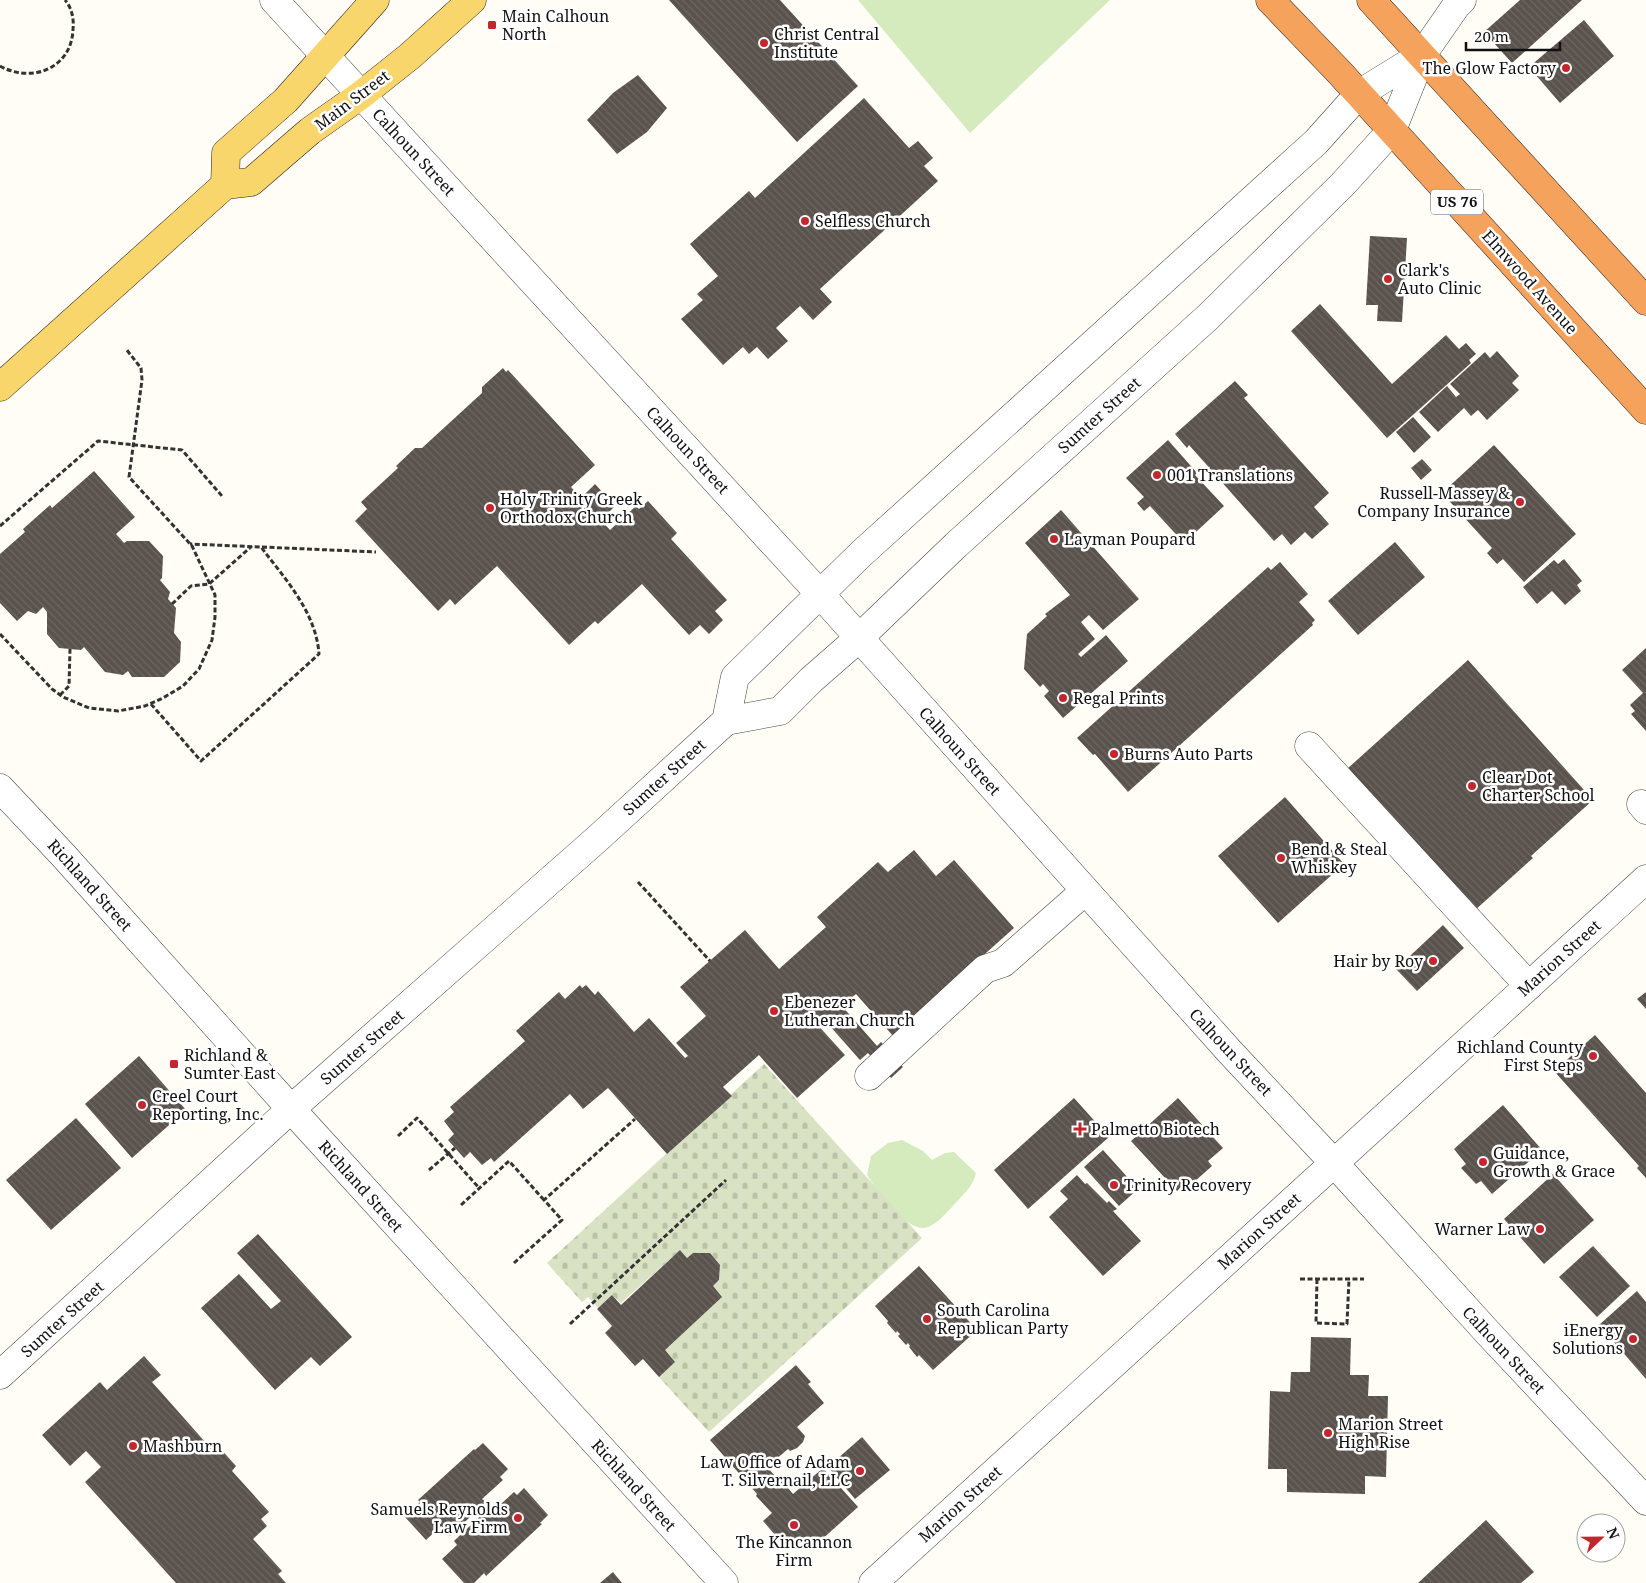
<svg xmlns="http://www.w3.org/2000/svg" width="1646" height="1583" font-family="'Noto Serif',serif">
<defs>
<pattern id="cemetery-stones" width="16" height="16" patternUnits="userSpaceOnUse" patternTransform="scale(1.25)"><rect width="16" height="16" fill="#d9e3c4"/><path d="M2 7V4a2 2 0 0 1 4 0v3zM10 15v-3a2 2 0 0 1 4 0v3z" fill="#b9c2a7"/></pattern>
<pattern id="building-back-hatch" width="6" height="6" patternUnits="userSpaceOnUse" patternTransform="scale(1.25)"><rect width="6" height="6" fill="#5a524d"/><path d="M-1 5l2 2M0 0l6 6M5-1l2 2" fill="none" stroke="#6d6662"/></pattern>
</defs>
<rect width="100%" height="100%" fill="#fffdf5"/>
<!-- grass -->
<path fill="#d5ebbd" d="M858,0H1110L970,133Z
M902,1140L923,1151L932,1160L945,1153L954,1152L976,1173C973,1188 961,1196 952,1207C945,1214 938,1223 928,1227C908,1235 877,1190 867,1175L871,1156L888,1143Z"/>
<!-- cemetery -->
<path fill="url(#cemetery-stones)" d="M764,1064L922,1238L709,1432L658,1376L663,1351L713,1286L719,1281L720,1265L710,1253H693L687,1258L680,1250L621,1303L612,1295L598,1308L588,1297L582,1302L547,1263Z"/>
<!-- building -->
<path fill="url(#building-back-hatch)" d="M669,0H780L858,86L797,142Z
M1520,0H1582L1512,63L1484,32Z
M1584,20L1614,56L1560,103L1529,67Z
M638,75L667,108L647,132L617,154L587,120L613,93Z
M864,98L909,148L918,141L933,158L924,166L938,181L820,289L832,302L813,320L800,306L776,328L788,341L768,359L757,347L749,354L743,347L723,365L681,319L703,300L697,294L718,276L690,244L749,191L755,198Z
M1370,236L1407,238L1402,322L1377,321L1378,305H1366Z
M1320,304L1392,384L1446,335L1459,349L1466,343L1476,354L1469,360L1471,363L1387,438L1291,331Z
M1497,351L1519,376L1512,383L1519,390L1487,420L1478,410L1471,416L1464,408L1438,432L1419,412L1447,386L1456,397L1460,394L1450,384L1485,352L1490,358Z
M503,368L506,372L508,370L595,465L571,487L581,498L595,484L615,506L601,520L610,530L636,506L639,509L648,501L677,533L671,539L727,600L715,611L723,620L709,634L700,625L689,635L642,584L598,624L595,621L569,645L497,566L455,605L450,599L438,611L355,521L367,509L361,502L398,468L396,466L415,448H422L482,393V387Z
M1235,381L1248,395L1244,398L1329,493L1314,507L1329,524L1312,539L1305,532L1291,545L1282,534L1274,541L1189,445L1187,448L1175,434Z
M1413,417L1431,437L1414,453L1396,432Z
M1168,440L1197,473L1195,475L1224,506L1184,543L1150,506L1144,511L1137,503L1144,497L1126,478Z
M1494,445L1576,534L1524,582L1503,559L1497,564L1487,553L1492,548L1442,493Z
M1422,459L1432,470L1421,480L1411,468Z
M94,471L135,517L116,534L124,543L127,541H149L163,556L162,578L160,580L170,592L168,599L176,608L174,633L181,642L180,662L164,677H132L128,671L123,675L105,672L84,647L81,650L59,648L47,634V612L43,607L36,614L28,611L17,621L0,603V554L25,532L23,529L50,505L52,508Z
M1061,510L1139,599L1103,630L1089,615L1081,622L1095,639L1078,654L1081,657L1106,635L1128,661L1063,718L1044,696L1049,691L1043,684L1040,687L1024,669L1027,634L1047,616L1045,614L1070,595L1025,543Z
M1395,542L1425,577L1358,635L1328,601Z
M1564,559L1582,581L1577,585L1581,591L1565,605L1552,591L1537,604L1523,587L1554,560L1558,564Z
M1280,562L1308,594L1299,602L1315,620L1312,623L1313,625L1128,792L1095,754L1093,755L1077,738L1268,567L1271,570Z
M1646,648V731L1631,714L1635,711L1630,705L1643,693L1622,670Z
M1468,660L1593,800L1531,856L1533,858L1474,911L1347,769Z
M1285,797L1344,864L1278,923L1218,856Z
M914,850L936,876L954,860L1014,928L893,1036L856,994L842,1006L877,1046L881,1042L903,1067L891,1078L868,1053L860,1060L821,1016L814,1021L845,1055L797,1098L759,1055L723,1087L732,1096L667,1154L608,1088L583,1109L570,1094L494,1162L491,1158L482,1165L470,1152L464,1158L448,1140L454,1134L444,1121L454,1112L450,1107L525,1041L516,1031L559,992L565,999L580,985L582,988L586,985L595,995L598,991L634,1032L649,1018L685,1058L688,1056L676,1043L706,1016L680,987L745,930L779,969L826,927L817,917L878,862L888,872Z
M1443,925L1464,948L1417,991L1396,969Z
M1646,992V1009L1637,999Z
M1595,1035L1646,1093V1178L1637,1168L1639,1166L1554,1071Z
M139,1056L186,1110L132,1158L85,1104Z
M1074,1098L1109,1137L1028,1209L994,1170Z
M1178,1098L1223,1148L1208,1161L1212,1166L1194,1182L1190,1178L1177,1191L1131,1141Z
M1503,1105L1542,1150L1492,1194L1481,1181L1476,1184L1461,1168L1466,1164L1454,1149Z
M76,1118L121,1168L51,1230L6,1180Z
M1103,1150L1138,1189L1119,1206L1084,1167Z
M1553,1174L1594,1220L1544,1264L1504,1219Z
M1077,1175L1085,1184L1087,1183L1107,1203L1109,1201L1117,1209L1113,1211L1141,1241L1103,1276L1049,1217L1068,1199L1060,1191Z
M258,1234L352,1337L320,1366L311,1357L275,1390L201,1308L239,1274L271,1309L281,1301L237,1253Z
M1593,1246L1630,1286L1597,1317L1559,1277Z
M680,1250L687,1258L693,1253H710L720,1265L719,1280L713,1286L722,1297L665,1350L675,1362L659,1377L643,1359L635,1366L605,1333L612,1326L597,1309L612,1295L621,1305Z
M919,1266L977,1330L933,1370L919,1355L917,1357L909,1347L910,1346L908,1343L906,1345L898,1336L900,1334L897,1331L896,1333L887,1323L888,1321L875,1306Z
M1637,1291L1646,1302V1379L1599,1325Z
M1311,1337L1351,1338L1350,1375H1369L1368,1396H1388L1386,1477L1365,1476V1494L1287,1492V1469H1268L1270,1391L1290,1392L1291,1372H1310Z
M144,1356L161,1375L152,1382L214,1452L219,1447L236,1466L232,1471L269,1512L261,1519L267,1526L253,1539L282,1571L278,1574L286,1583H176L85,1482L101,1467L86,1451L70,1466L42,1435L100,1382L107,1390Z
M796,1365L811,1382L808,1384L824,1403L797,1427L805,1436L803,1442L797,1448L790,1451L788,1449L767,1467L776,1477L778,1476L793,1494L823,1468L858,1507L810,1550L801,1540L788,1550L763,1521L772,1513L756,1496L757,1494L710,1440Z
M862,1437L890,1470L855,1499L828,1467Z
M483,1443L508,1469L500,1477L503,1480L482,1499L486,1502L450,1536L441,1526L426,1540L405,1517L420,1502L418,1500L474,1449L475,1450Z
M524,1488L548,1515L540,1523L542,1524L486,1576L484,1573L474,1583H464L442,1559L457,1545L454,1541L489,1508L492,1512L514,1492L517,1495Z
M1486,1520L1534,1572L1521,1583H1418Z
M613,1572L622,1583H600Z"/>
<g fill="none" stroke-linecap="round" stroke-linejoin="round">
<defs>
<path id="minor" d="M274,0L820,594L1230,1052L1334,1163L1489,1334L1646,1501
M726,721L735,677L862,553L1316,142L1359,94L1422,55
M1309,746L1529,986
M0,788L63,855L291,1109L724,1583
M1641,804L1646,810
M869,1076L985,969L1003,963L1085,891
M0,1375L291,1109L597,839L726,721L780,711L811,680L859,638L956,545L1208,317L1343,184L1392,130L1422,55L1456,6L1462,0
M873,1583L1646,879"/>
<path id="major" d="M225,185L226,153L286,100L375,0
M0,387L225,185L251,182L310,131L361,95L410,56L472,0"/>
<path id="highway" d="M1270,0L1340,73L1646,410
M1371,0L1646,301"/>
</defs>
<!-- minor casing -->
<use href="#minor" stroke="#444" stroke-width="29"/>
<!-- major casing -->
<use href="#major" stroke="#222" stroke-width="29"/>
<!-- highway casing -->
<use href="#highway" stroke="#222" stroke-width="29"/>
<!-- path -->
<path stroke="#333" stroke-width="3" stroke-dasharray="5 2.5" stroke-linecap="butt" d="M0,66C32,84 72,68 73,29C74,19 72,8 65,0
M0,526L98,441L182,450L222,496
M262,547L376,552
M172,604L191,586L209,584L252,546
M0,634L52,689L63,697L89,708L118,711L145,706L163,698L183,686L199,669L212,640L215,617V595L192,546L129,477L142,380L141,368L126,349
M60,695L69,686L70,649
M151,704L201,761L319,654C316,612 285,579 261,547L190,544
M638,882L710,961
M398,1136L417,1118L479,1188
M429,1170L455,1148
M461,1205L509,1161L544,1200
M514,1263L562,1220L544,1200L635,1119
M1300,1279H1364
M1317,1279L1316,1323L1347,1324L1349,1279
M570,1324L726,1180"/>
<!-- minor -->
<use href="#minor" stroke="#fff" stroke-width="28"/>
<!-- major -->
<use href="#major" stroke="#f9d66b" stroke-width="28"/>
<!-- highway -->
<use href="#highway" stroke="#f5a25d" stroke-width="28"/>
</g>
<!-- markers -->
<g fill="#c4262e" stroke="#fff" stroke-width="2">
<rect x="487" y="20" width="10" height="10" rx="2.5"/>
<circle cx="764" cy="43" r="5"/>
<circle cx="1566" cy="68" r="5"/>
<circle cx="805" cy="221" r="5"/>
<circle cx="1388" cy="279" r="5"/>
<circle cx="1157" cy="475" r="5"/>
<circle cx="1520" cy="502" r="5"/>
<circle cx="490" cy="508" r="5"/>
<circle cx="1054" cy="539" r="5"/>
<circle cx="1063" cy="698" r="5"/>
<circle cx="1114" cy="754" r="5"/>
<circle cx="1472" cy="786" r="5"/>
<circle cx="1281" cy="858" r="5"/>
<circle cx="1433" cy="961" r="5"/>
<circle cx="774" cy="1011" r="5"/>
<circle cx="1593" cy="1056" r="5"/>
<rect x="169" y="1059" width="10" height="10" rx="2.5"/>
<circle cx="142" cy="1105" r="5"/>
<path d="M1077.5 1121.5h5v5h5v5h-5v5h-5v-5h-5v-5h5z"/>
<circle cx="1483" cy="1162" r="5"/>
<circle cx="1114" cy="1185" r="5"/>
<circle cx="1540" cy="1229" r="5"/>
<circle cx="927" cy="1319" r="5"/>
<circle cx="1633" cy="1339" r="5"/>
<circle cx="1328" cy="1433" r="5"/>
<circle cx="133" cy="1446" r="5"/>
<circle cx="860" cy="1471" r="5"/>
<circle cx="518" cy="1518" r="5"/>
<circle cx="794" cy="1525" r="5"/>
</g>
<g text-anchor="middle" stroke-width="5" stroke-linejoin="round" paint-order="stroke">
<!-- shield labels -->
<rect fill="#fff" stroke="#585858" stroke-width="1" x="1431" y="189.5" width="52" height="25" rx="4"/>
<g font-size="15" font-weight="bold" fill="#111">
<text x="1457" y="207">US 76</text>
</g>
<!-- poi labels -->
<g font-size="16" fill="#111" stroke="#fff" text-anchor="start">
<text x="502" y="22">Main Calhoun<tspan x="502" dy="18">North</tspan></text>
<text x="774" y="40">Christ Central<tspan x="774" dy="18">Institute</tspan></text>
<text x="1556" y="74" text-anchor="end">The Glow Factory</text>
<text x="815" y="227">Selfless Church</text>
<text x="1398" y="276">Clark's<tspan x="1398" dy="18">Auto Clinic</tspan></text>
<text x="1167" y="481">001 Translations</text>
<text x="1510" y="499" text-anchor="end">Russell-Massey &amp;<tspan x="1510" dy="18">Company Insurance</tspan></text>
<text x="500" y="505">Holy Trinity Greek<tspan x="500" dy="18">Orthodox Church</tspan></text>
<text x="1064" y="545">Layman Poupard</text>
<text x="1073" y="704">Regal Prints</text>
<text x="1124" y="760">Burns Auto Parts</text>
<text x="1482" y="783">Clear Dot<tspan x="1482" dy="18">Charter School</tspan></text>
<text x="1291" y="855">Bend &amp; Steal<tspan x="1291" dy="18">Whiskey</tspan></text>
<text x="1423" y="967" text-anchor="end">Hair by Roy</text>
<text x="784" y="1008">Ebenezer<tspan x="784" dy="18">Lutheran Church</tspan></text>
<text x="1583" y="1053" text-anchor="end">Richland County<tspan x="1583" dy="18">First Steps</tspan></text>
<text x="184" y="1061">Richland &amp;<tspan x="184" dy="18">Sumter East</tspan></text>
<text x="152" y="1102">Creel Court<tspan x="152" dy="18">Reporting, Inc.</tspan></text>
<text x="1091" y="1135">Palmetto Biotech</text>
<text x="1493" y="1159">Guidance,<tspan x="1493" dy="18">Growth &amp; Grace</tspan></text>
<text x="1124" y="1191">Trinity Recovery</text>
<text x="1530" y="1235" text-anchor="end">Warner Law</text>
<text x="937" y="1316">South Carolina<tspan x="937" dy="18">Republican Party</tspan></text>
<text x="1623" y="1336" text-anchor="end">iEnergy<tspan x="1623" dy="18">Solutions</tspan></text>
<text x="1338" y="1430">Marion Street<tspan x="1338" dy="18">High Rise</tspan></text>
<text x="143" y="1452">Mashburn</text>
<text x="850" y="1468" text-anchor="end">Law Office of Adam<tspan x="850" dy="18">T. Silvernail, LLC</tspan></text>
<text x="508" y="1515" text-anchor="end">Samuels Reynolds<tspan x="508" dy="18">Law Firm</tspan></text>
<text x="794" y="1548" text-anchor="middle">The Kincannon<tspan x="794" dy="18">Firm</tspan></text>
</g>
<!-- street labels -->
<g font-size="16" fill="#111" stroke="#fff">
<text transform="translate(352 100) rotate(-37)" y="6">Main Street</text>
<text transform="translate(414 152) rotate(47)" y="6">Calhoun Street</text>
<text transform="translate(1530 282) rotate(48)" y="6">Elmwood Avenue</text>
<text transform="translate(1099 415) rotate(-42)" y="6">Sumter Street</text>
<text transform="translate(688 450) rotate(47)" y="6">Calhoun Street</text>
<text transform="translate(960 751) rotate(48)" y="6">Calhoun Street</text>
<text transform="translate(664 777) rotate(-42)" y="6">Sumter Street</text>
<text transform="translate(90 885) rotate(48)" y="6">Richland Street</text>
<text transform="translate(1559 958) rotate(-42)" y="6">Marion Street</text>
<text transform="translate(362 1047) rotate(-41)" y="6">Sumter Street</text>
<text transform="translate(1231 1052) rotate(47)" y="6">Calhoun Street</text>
<text transform="translate(361 1186) rotate(48)" y="6">Richland Street</text>
<text transform="translate(1259 1231) rotate(-42)" y="6">Marion Street</text>
<text transform="translate(62 1319) rotate(-42)" y="6">Sumter Street</text>
<text transform="translate(1504 1350) rotate(47)" y="6">Calhoun Street</text>
<text transform="translate(634 1485) rotate(48)" y="6">Richland Street</text>
<text transform="translate(960 1504) rotate(-42)" y="6">Marion Street</text>
</g>
</g>
<!-- north arrow -->
<g transform="translate(1601 1538) rotate(68)"><circle r="24" fill="#ffffff" stroke="#a0a0a0"/>
<path d="M0-4L9 19L0 12L-9 19Z" fill="#c4262e"/>
<text y="-8" font-size="14" font-weight="bold" text-anchor="middle" fill="#111111">N</text>
</g>
<!-- scale -->
<path d="M1466 42v8h94v-8" fill="none" stroke="#111111" stroke-width="2.5"/>
<text x="1474" y="42" font-size="15" fill="#111111" stroke="#ffffff" stroke-width="4" paint-order="stroke">20 m</text>
</svg>
